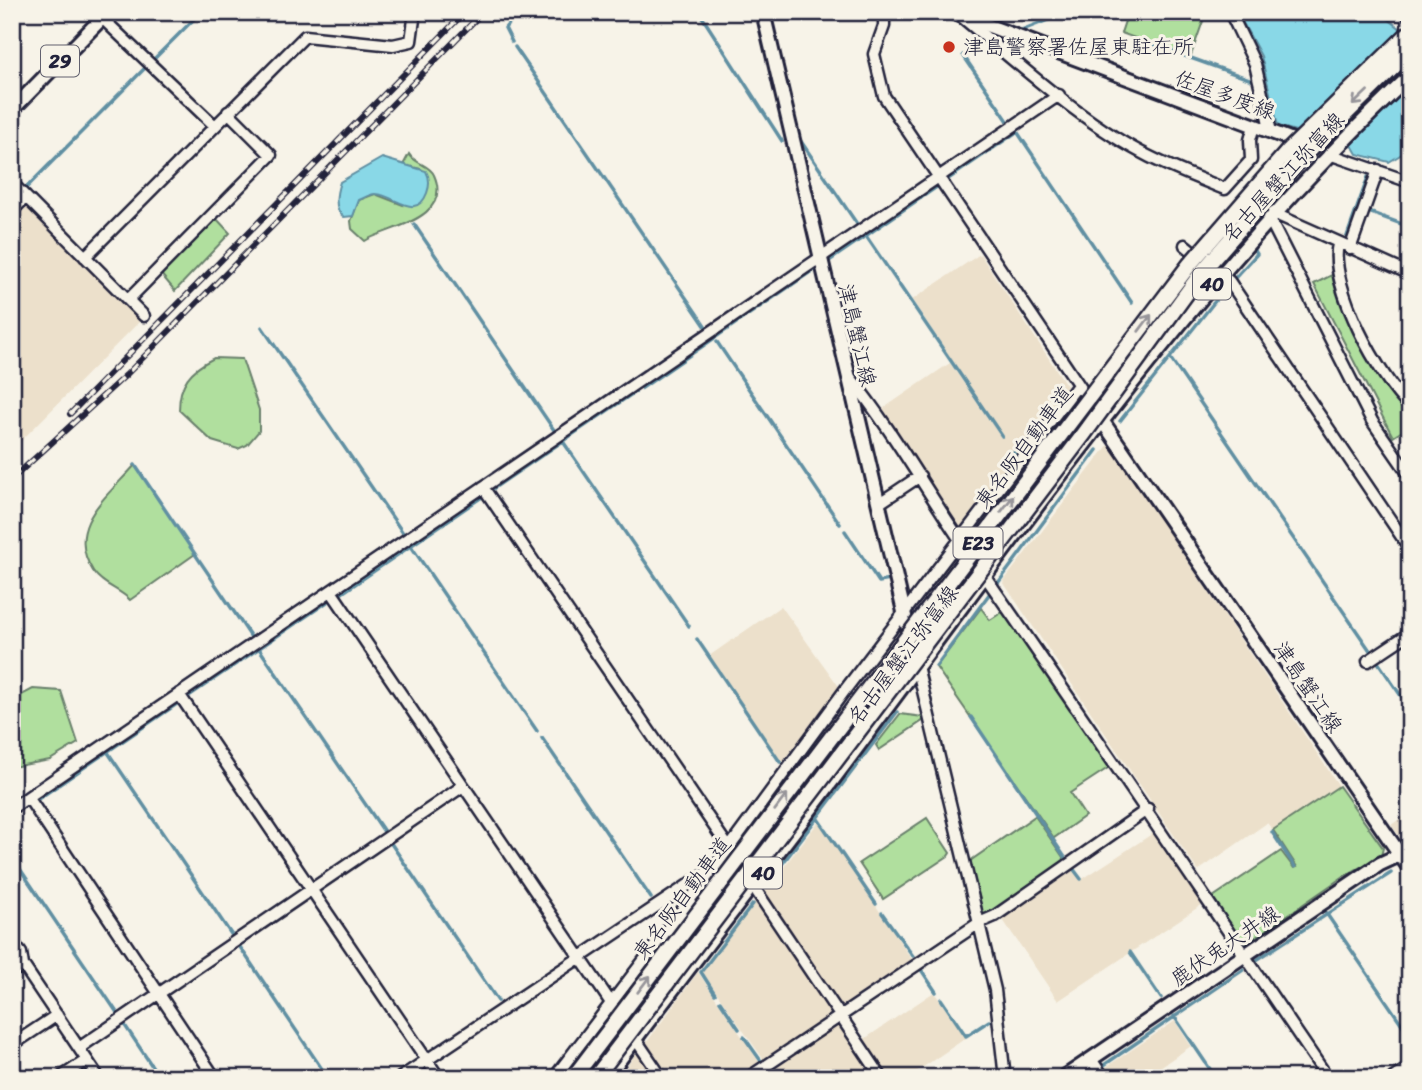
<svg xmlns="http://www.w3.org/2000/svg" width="1422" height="1090" font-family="Sriracha,'Klee One',sans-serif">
<rect width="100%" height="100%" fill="#f7f3e8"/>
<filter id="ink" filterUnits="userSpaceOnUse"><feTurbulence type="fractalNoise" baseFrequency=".0143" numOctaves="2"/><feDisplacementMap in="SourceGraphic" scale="14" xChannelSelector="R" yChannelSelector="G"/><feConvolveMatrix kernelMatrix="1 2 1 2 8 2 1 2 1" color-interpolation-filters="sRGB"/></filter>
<g filter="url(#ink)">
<!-- built -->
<path fill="#ece0cb" d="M25,203L143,318L12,450V216Z
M980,254L1067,386L964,531L958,529L881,410L950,363L1001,437L1003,436L912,300Z
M1109,444L1339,786L1273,830L1267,823L1198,871L1003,582Z
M781,606L840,688L781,764L709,656Z
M1410,812V839L1401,838L1391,825Z
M819,821L913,961L844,1008H840L763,894Z
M1155,832L1203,904L1058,1001L1003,920L1005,914L1072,869L1081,880Z
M756,901L831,1009L830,1016L764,1060L702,972Z
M698,972L760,1063L739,1078H666L644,1046Z
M934,992L966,1038L907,1078H888L863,1040Z
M839,1021L876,1078H775L769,1069Z
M1175,1021L1191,1046L1144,1078H1108L1103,1069Z
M639,1052L657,1078H619L637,1052Z"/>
<!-- green -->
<path fill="#b0df9e" stroke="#69806c" stroke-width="2" d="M1128,12H1178L1203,21L1190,58L1121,33Z
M409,154C415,164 430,165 434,175C454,220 384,228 365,241L352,229L351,221L359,200L375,194L403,205L421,169L403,165Z
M215,217L230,233L175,291L160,273Z
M1334,274L1348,314L1410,411V426L1393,437L1314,284Z
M214,358L242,359L259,410V431L247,445L238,449L212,441L179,410C179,383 190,370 214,358Z
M135,465L195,554L130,600C121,590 102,585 93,571C64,526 108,496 135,465Z
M981,608L990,620L1004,611L1111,766L1070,793L1085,816L1054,838L936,667Z
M33,689L61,691L78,743L50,760L12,767V700Z
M900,714L923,717L924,720L879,750L876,745Z
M1339,786L1383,848L1381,856L1344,876L1243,946L1210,899L1281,851L1294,868L1297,867L1273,830Z
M1035,816L1067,863L984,917L970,861Z
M927,818L950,853L948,856L883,899L859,863Z"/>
<!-- water -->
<path fill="#89d8e7" stroke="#608fa2" stroke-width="2" d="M1237,12H1379L1410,36V149L1389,162L1357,154L1353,147L1278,126L1261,56Z
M1016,129L1018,132L826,264V260Z
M382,158L426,171C430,178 430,185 427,193C416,222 394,194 375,194C370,194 364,198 359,200L353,216L344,217C333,209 336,194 340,182Z
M815,266L816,269L642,389L641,386Z
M634,390L636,392L491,491L490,488Z
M484,493L486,495L339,596L337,592Z
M331,596L333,599L187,698L185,695Z
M179,700L181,702L35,802L33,800Z"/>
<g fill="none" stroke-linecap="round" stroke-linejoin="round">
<!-- stream -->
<path stroke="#608fa2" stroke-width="3.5" d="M699,12L782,141
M1022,30L1068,12
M512,42L505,28L518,12
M1149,43L1252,80
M515,47L706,327
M963,55L1008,121
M151,62L201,12
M1016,130L1132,303
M798,137L857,224
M24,190L148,65
M12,202L20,194
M1366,211L1410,227
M414,224L554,430
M864,233L1002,436
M1346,239L1368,177
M1234,279L1368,478
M1233,280L1257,254L1255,251
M262,327L403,533
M717,342L840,524
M1170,358L1410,709
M1120,421L1227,286
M562,440L689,626
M1013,452L1016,456
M135,465L251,637
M845,531L879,582L890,580
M409,543L537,731
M998,583L1097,450
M697,639L780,762
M258,647L385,833
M936,666L990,593
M971,717L1066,859
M542,738L651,898
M107,751L233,937
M818,819L876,904
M1272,832L1295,867
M390,842L498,1001
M12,857L120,1017
M1072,867L1081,879
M761,892L897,712
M659,911L665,919
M882,913L913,956
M1326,913L1410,1036
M238,944L328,1078
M1130,952L1161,998
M1255,961L1391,873
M920,968L936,992
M715,994L701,972L753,904
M941,999L966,1036L989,1021
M720,1001L739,1029
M1174,1016L1216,1078
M124,1024L160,1078
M744,1037L761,1061
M1104,1065L1243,970
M767,1070L772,1078
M1085,1078L1093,1072"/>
<defs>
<path id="minor" d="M884,12V26L874,54L884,96L1101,418
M1230,12L1255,64L1271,132
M102,18L215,126
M1409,18L1410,17
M964,19C1020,65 1085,125 1150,157C1174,169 1200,179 1225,189L1251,160L1250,140L1254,126
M1329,154L1410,182
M12,183L144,316
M12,211L26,197
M1273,213L1410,274
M1269,218L1372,421L1410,476
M1338,244C1328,285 1380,379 1410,407
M1185,245L1229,281L1410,549
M1350,249L1378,170
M85,257L305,36L393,45L411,41L415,12
M128,300L271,155L228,112
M849,376C895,433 929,496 971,556C1092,729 1209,904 1328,1078
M483,487L729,848
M878,504L920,476
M331,591L662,1078
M1368,661L1410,633
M917,666L995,990L1005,1078
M179,694L439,1078
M28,797L215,1078
M12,808L1059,95
M753,886L882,1078
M12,941L21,953L23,965
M12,972L23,965L99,1078
M12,1045L57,1015
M79,1048L463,786
M1091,1059L1104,1078
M60,1078L87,1060
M400,1078L715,867L845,690L1078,385
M554,1078L709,875
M748,1078L979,923L995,916L1148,809
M1393,1078L1410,1067"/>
<path id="major" d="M763,12L916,663
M952,12L1306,145
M12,110L108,12
M1103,422L1410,869
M606,1078C692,962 782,849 868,733C1038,506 1202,271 1410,76
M1063,1078L1380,864L1410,850"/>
</defs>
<!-- minor casing -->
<use href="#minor" stroke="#22223b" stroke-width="15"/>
<!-- major casing -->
<use href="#major" stroke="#22223b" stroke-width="18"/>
<!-- minor -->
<use href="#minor" stroke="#f7f3e8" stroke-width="10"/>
<!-- major -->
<use href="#major" stroke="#f7f3e8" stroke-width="12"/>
<defs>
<path id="rail" d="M70,414L465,12
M12,479L126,375L483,12"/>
</defs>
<!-- rail casing -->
<use href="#rail" stroke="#22223b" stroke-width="6"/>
<!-- rail -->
<use href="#rail" stroke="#f7f3e8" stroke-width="3.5" stroke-dasharray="10" stroke-linecap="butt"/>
<defs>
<path id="highway-bridge" d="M573,1078L1190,264L1288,151L1410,32
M595,1078L1084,434L1202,272L1299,160L1410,51"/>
</defs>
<!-- highway-bridge casing -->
<use href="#highway-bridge" stroke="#22223b" stroke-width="19" stroke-linecap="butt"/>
<!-- highway-bridge -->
<use href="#highway-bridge" stroke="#f7f3e8" stroke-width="14"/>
</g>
<!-- one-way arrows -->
<defs><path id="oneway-shaft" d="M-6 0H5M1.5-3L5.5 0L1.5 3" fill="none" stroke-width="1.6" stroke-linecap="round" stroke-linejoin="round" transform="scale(1.75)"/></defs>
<g stroke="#97959a">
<use href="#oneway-shaft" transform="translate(1360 98) rotate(136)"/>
<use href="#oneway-shaft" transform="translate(1145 323) rotate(-53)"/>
<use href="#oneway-shaft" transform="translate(1007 504) rotate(-53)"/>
<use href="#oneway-shaft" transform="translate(781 802) rotate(-53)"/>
<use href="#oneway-shaft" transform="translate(644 984) rotate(-53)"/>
</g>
</g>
<!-- markers -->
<circle fill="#c8321e" stroke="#f7f3e8" stroke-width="2.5" cx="949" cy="47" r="7"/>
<g text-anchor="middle" stroke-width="6" stroke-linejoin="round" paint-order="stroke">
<!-- shield labels -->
<g fill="#f7f3e8" stroke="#62616f" stroke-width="2">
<rect x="41" y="45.5" width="38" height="31" rx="5"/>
<rect x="1193" y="268.5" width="38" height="31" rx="5"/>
<rect x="953.5" y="527.5" width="49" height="31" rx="5"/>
<rect x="744" y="857.5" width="38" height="31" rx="5"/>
</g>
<g font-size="19" font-weight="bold" fill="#22223b">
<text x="60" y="68">29</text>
<text x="1212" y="291">40</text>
<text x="978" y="550">E23</text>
<text x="763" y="880">40</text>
</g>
<!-- poi labels -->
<g font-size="21" fill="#22223b" stroke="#f7f3e8" text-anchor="start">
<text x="963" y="54">津島警察署佐屋東駐在所</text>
</g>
<!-- street labels -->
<g font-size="21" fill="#22223b" stroke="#f7f3e8">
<text transform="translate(1225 95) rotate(20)" y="7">佐屋多度線</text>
<text transform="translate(1283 177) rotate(-47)" y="7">名古屋蟹江弥富線</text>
<text transform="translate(857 335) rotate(77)" y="7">津島蟹江線</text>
<text transform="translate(1024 447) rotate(-53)" y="7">東名阪自動車道</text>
<text transform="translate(903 655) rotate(-53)" y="7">名古屋蟹江弥富線</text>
<text transform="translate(1308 687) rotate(56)" y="7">津島蟹江線</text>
<text transform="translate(682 898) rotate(-53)" y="7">東名阪自動車道</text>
<text transform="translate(1225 946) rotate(-34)" y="7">鹿伏兎大井線</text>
</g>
</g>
<!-- margin -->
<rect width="1422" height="1090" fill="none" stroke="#f7f3e8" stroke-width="42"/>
<rect x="21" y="21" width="1380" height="1048" fill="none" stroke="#22223b" stroke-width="2.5" filter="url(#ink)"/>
</svg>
